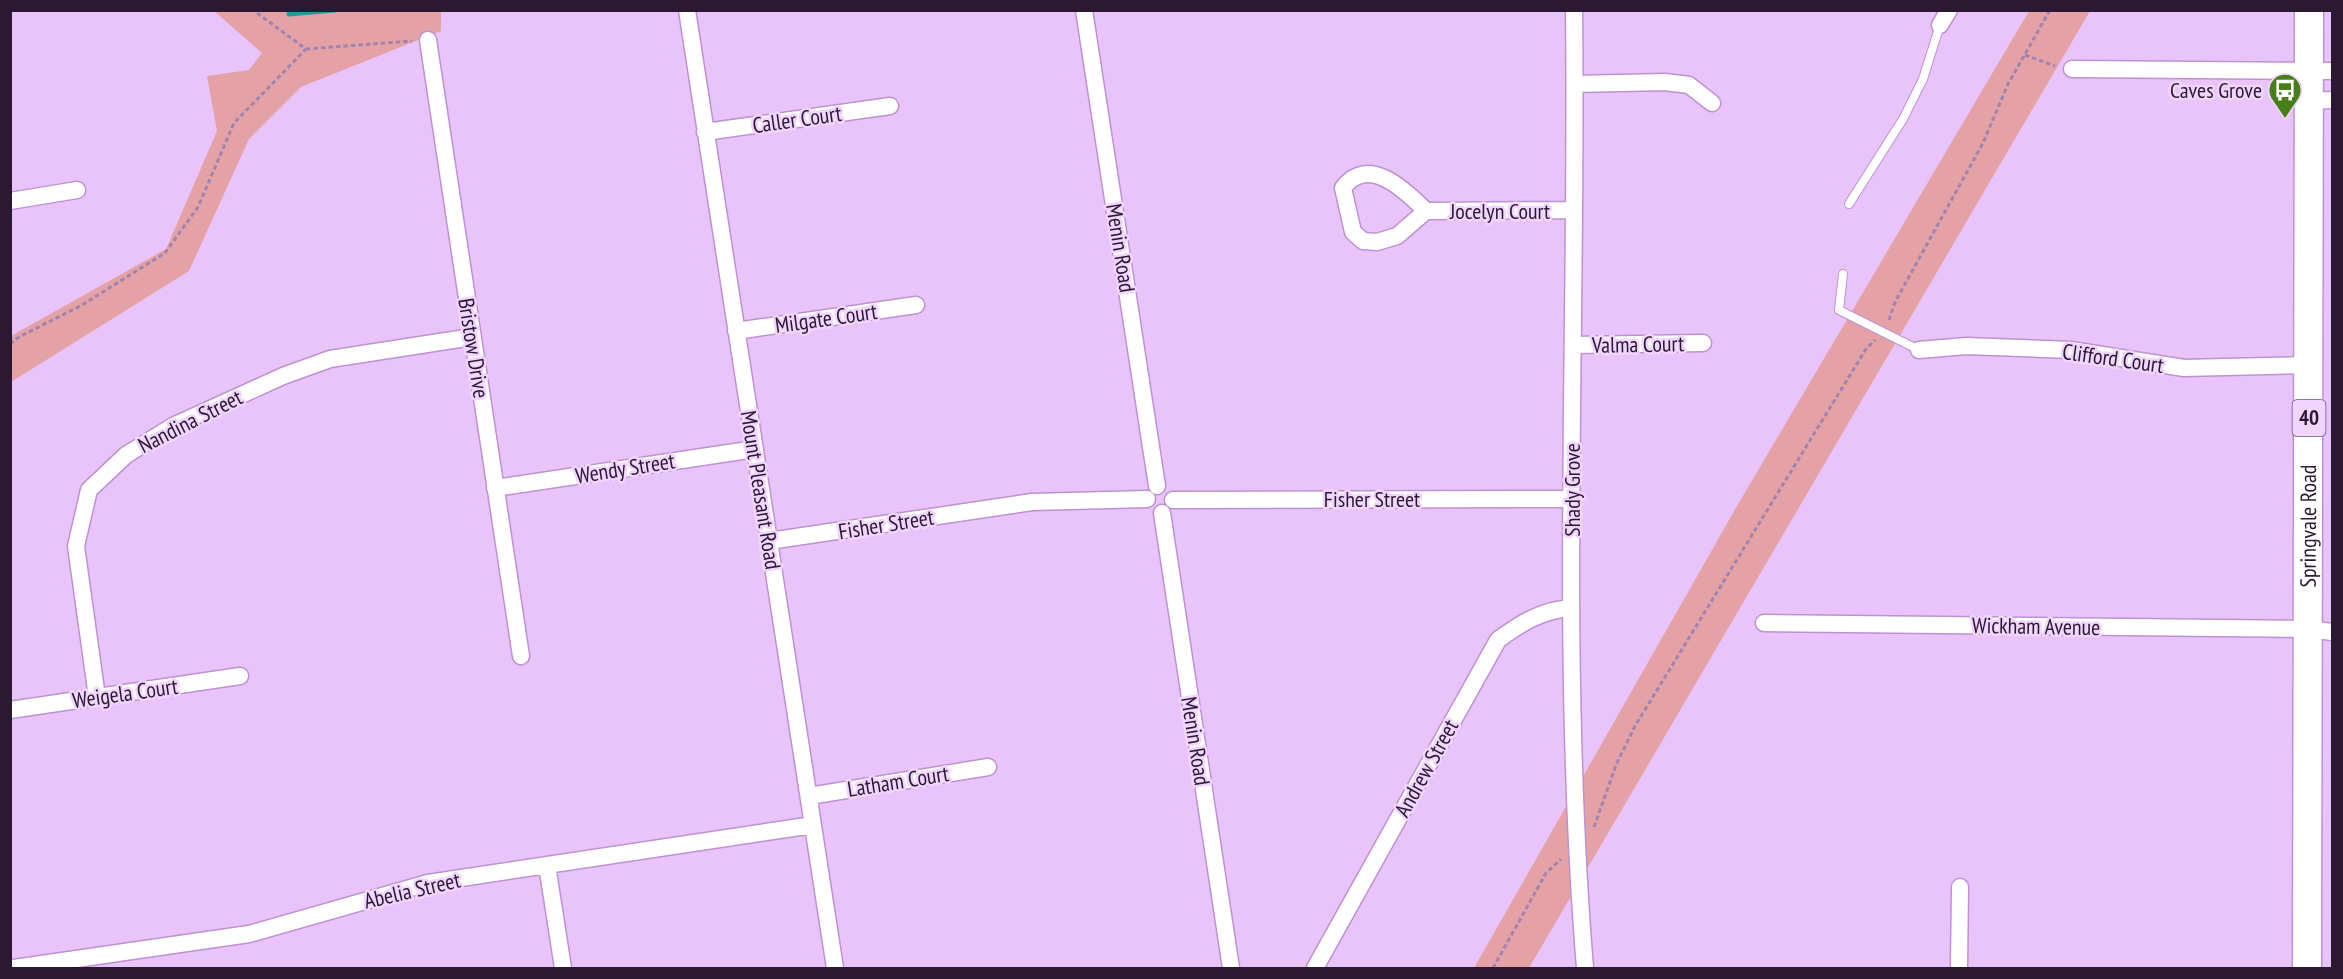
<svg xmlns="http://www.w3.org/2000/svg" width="2343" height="979" font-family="'PT Sans Narrow',sans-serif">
<rect width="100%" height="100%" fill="#e9c4fb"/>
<!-- green -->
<path fill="#e4a2a6" d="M214,11H441V31L301,87L249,139L189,271L11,382V336L166,249L217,131L207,76L249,70L262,53Z
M2029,11H2090L1529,968H1474L1737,506Z"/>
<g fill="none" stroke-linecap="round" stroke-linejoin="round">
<!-- stream -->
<path stroke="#259a9a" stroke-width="5" d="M289,14L335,10"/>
<defs>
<path id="service" d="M1849,204L1903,119L1923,79L1940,25
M1843,274L1839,310L1919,350"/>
<path id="minor" d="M687,10L835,968
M1084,10L1157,486
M1574,10C1578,330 1559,650 1585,968
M1940,25L1949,10
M428,40L521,656
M2072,69L2332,71
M1575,84L1665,82L1689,85L1712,103
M2308,101L2332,100
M705,132L890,106
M10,201L77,190
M1426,211C1405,190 1368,154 1343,188L1353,232L1363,241L1377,242L1397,236L1426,211L1574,210
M736,331L916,305
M1573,345L1703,343
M1919,350L1966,346L2071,350L2184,368L2308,365
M495,488L755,449
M1173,500L1571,499
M1162,513L1231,968
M769,541L1032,502L1147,499
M1764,623L2309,629L2332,632
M97,697L76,546L89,490L126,455L173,426L283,376L330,359L472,337
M10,710L240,676
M809,796L988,767
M547,865L563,968
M14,968L249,934L428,883L813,825
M1315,968L1498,640C1521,623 1542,610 1571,608
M1959,968L1960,887"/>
<g id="trunk">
<path id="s1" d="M2307,968L2309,10"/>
</g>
</defs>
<!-- service casing -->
<use href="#service" stroke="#be91d3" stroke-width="10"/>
<!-- minor casing -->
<use href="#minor" stroke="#be91d3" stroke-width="19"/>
<!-- trunk casing -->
<use href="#trunk" stroke="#be91d3" stroke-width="31"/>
<!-- path -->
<path stroke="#a183af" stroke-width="3" stroke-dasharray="4.5 3" stroke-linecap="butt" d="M306,49L412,41
M2025,55L2055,66
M1889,320L1895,302L1983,143L2008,84L2050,10
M10,344L19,337L82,305L165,253L198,207L234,123L306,49L253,10
M1594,827L1616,765L1635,726L1866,349L1875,340
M1493,968L1546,873L1561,859"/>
<!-- service -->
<use href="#service" stroke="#fff" stroke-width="8"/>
<!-- minor -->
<use href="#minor" stroke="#fff" stroke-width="16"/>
<!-- trunk -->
<use href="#trunk" stroke="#fff" stroke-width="28"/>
</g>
<!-- icons -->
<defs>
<symbol id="bus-pin" viewBox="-11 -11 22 30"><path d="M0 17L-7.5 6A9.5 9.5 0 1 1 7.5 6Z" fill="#467e17" stroke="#f1d5ff"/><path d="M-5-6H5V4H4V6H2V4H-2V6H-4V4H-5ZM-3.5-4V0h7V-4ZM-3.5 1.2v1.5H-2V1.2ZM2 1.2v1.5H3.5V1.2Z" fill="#fff"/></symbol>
</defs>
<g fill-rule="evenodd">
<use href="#bus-pin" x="2266" y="71" width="38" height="52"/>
</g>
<g text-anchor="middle" stroke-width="5" stroke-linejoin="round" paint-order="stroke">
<!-- shield labels -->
<rect fill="#f1d5ff" stroke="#665170" stroke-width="1.5" x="2292.5" y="400" width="33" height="36" rx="4.5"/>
<g font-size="21" font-weight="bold" fill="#2b1933">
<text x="2309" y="425">40</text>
</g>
<!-- poi labels -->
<g font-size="22" fill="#2b1933" stroke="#f1d5ff" text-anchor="end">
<text x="2262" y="98">Caves Grove</text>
</g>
<!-- street labels -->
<g font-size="22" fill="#2b1933" stroke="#f1d5ff">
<text transform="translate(797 119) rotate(-8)" y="8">Caller Court</text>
<text x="1500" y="219">Jocelyn Court</text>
<text transform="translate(1121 248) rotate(81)" y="8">Menin Road</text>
<text transform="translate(826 318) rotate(-8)" y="8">Milgate Court</text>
<text transform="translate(1638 344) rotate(-1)" y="8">Valma Court</text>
<text transform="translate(474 348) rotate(81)" y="8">Bristow Drive</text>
<text transform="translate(2113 358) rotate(8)" y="8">Clifford Court</text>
<text transform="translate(190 421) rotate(-27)" y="8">Nandina Street</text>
<text transform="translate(625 468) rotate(-9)" y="8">Wendy Street</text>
<text transform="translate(761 490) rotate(81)" y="8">Mount Pleasant Road</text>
<text transform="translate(1572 490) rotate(-90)" y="8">Shady Grove</text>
<text x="1372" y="507">Fisher Street</text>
<text transform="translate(886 524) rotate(-9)" y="8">Fisher Street</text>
<text dy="8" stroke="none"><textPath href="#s1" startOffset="442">Springvale Road</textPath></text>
<text transform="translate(2036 626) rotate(1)" y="8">Wickham Avenue</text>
<text transform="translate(125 693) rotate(-8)" y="8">Weigela Court</text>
<text transform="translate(1196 741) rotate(81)" y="8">Menin Road</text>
<text transform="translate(1426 768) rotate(-61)" y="8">Andrew Street</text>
<text transform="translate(898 781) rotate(-9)" y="8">Latham Court</text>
<text transform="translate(412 890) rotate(-13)" y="8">Abelia Street</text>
</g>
</g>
<!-- border -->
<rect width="2343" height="979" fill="none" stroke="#2b1933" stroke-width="24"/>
</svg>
